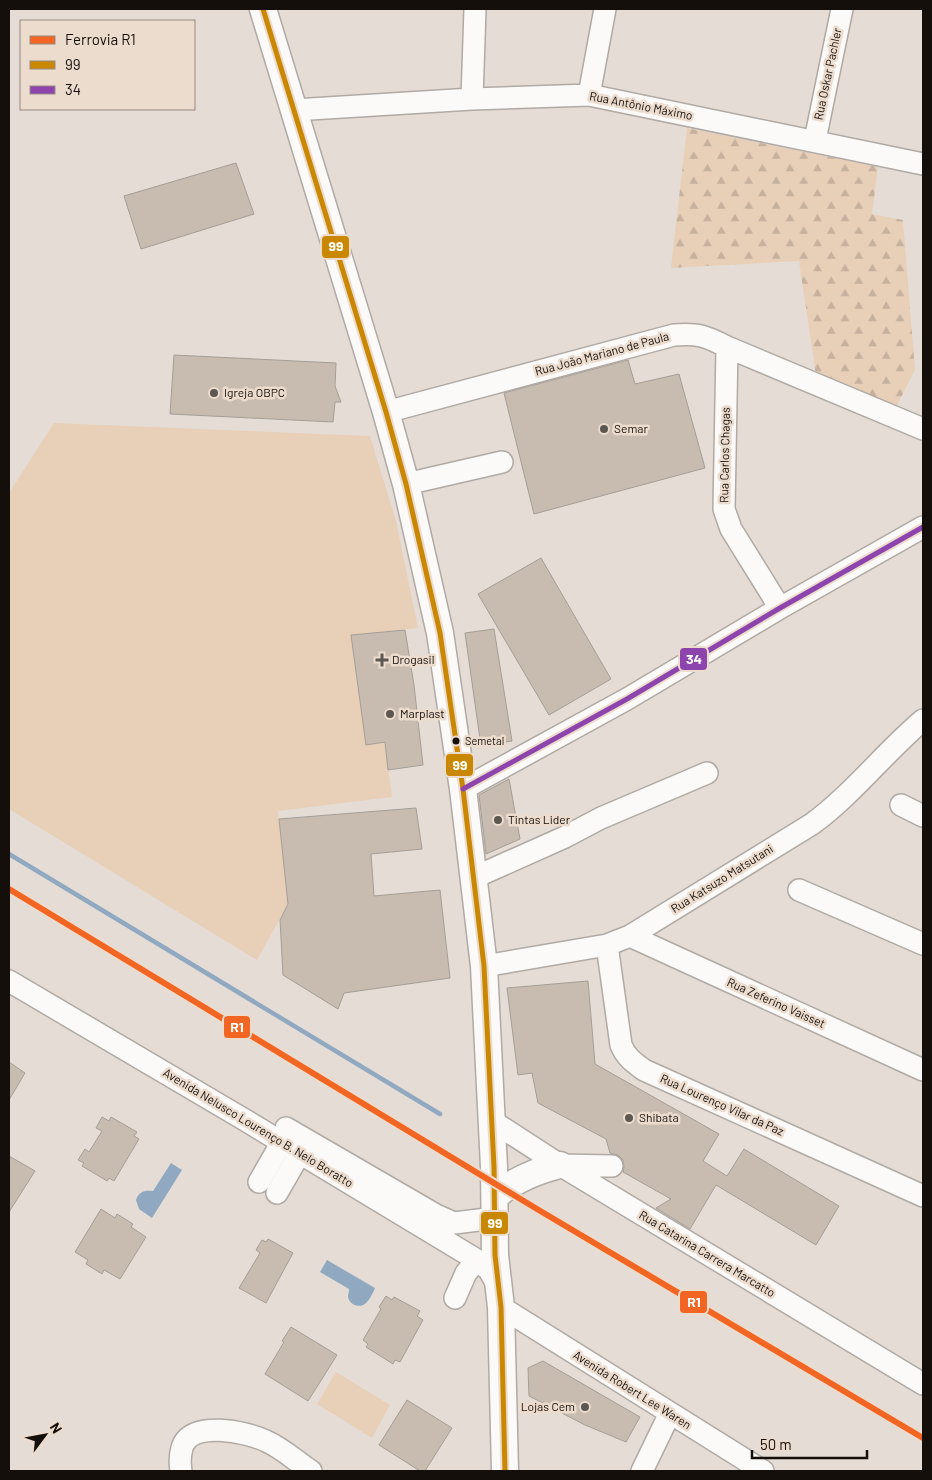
<svg xmlns="http://www.w3.org/2000/svg" width="932" height="1480" font-family="Barlow,sans-serif">
<defs>
<pattern id="forest-firs" width="22" height="20" patternUnits="userSpaceOnUse" patternTransform="scale(1.25)"><rect width="22" height="20" fill="#e7cfb8"/><path d="M5 1l3.5 6h-7zM16 11l3.5 6h-7z" fill="#c5b19d"/></pattern>
</defs>
<rect width="100%" height="100%" fill="#e5ddd5"/>
<!-- grass -->
<path fill="#e7cfb8" d="M54,423L370,436L396,521L418,628L351,635L366,744L385,742L392,797L278,811L288,904L257,960L9,809V493Z
M336,1372L390,1405L372,1438L317,1404Z"/>
<!-- forest -->
<path fill="url(#forest-firs)" d="M687,128L878,167L872,214L903,220L915,370L896,407L816,375L799,261L671,268Z"/>
<!-- water -->
<path fill="#90a9c1" d="M171,1163L182,1170L152,1218L139,1209L136,1200C139,1191 145,1190 153,1191Z
M327,1260L375,1288C373,1293 370,1299 367,1302C361,1309 350,1306 348,1297C348,1294 349,1292 349,1289L320,1272Z"/>
<g fill="none" stroke-linecap="round" stroke-linejoin="round">
<!-- stream -->
<path stroke="#90a9c1" stroke-width="4.5" d="M9,854L440,1114"/>
</g>
<!-- building -->
<path fill="#c8bcb1" stroke="#a49e97" d="M236,163L254,214L141,249L124,196Z
M174,355L336,363L335,386L341,402H335L333,422L170,414Z
M628,360L635,384L679,374L705,468L534,514L504,393Z
M541,558L611,679L549,715L478,594Z
M494,629L512,741L481,746L465,633Z
M405,630L414,685L423,765L388,770L385,742L366,745L351,635Z
M509,779L520,839L486,854L479,795Z
M416,808L422,849L371,854L374,896L440,890L450,978L344,993L338,1009L283,975L280,920L288,904L279,819Z
M588,981L595,1064L719,1134L703,1161L727,1176L744,1149L839,1206L816,1245L716,1185L690,1229L656,1208L671,1199L623,1172L624,1167L623,1160L618,1155L610,1153L606,1139L538,1103L532,1073L518,1075L507,988Z
M9,1062L25,1073L9,1100Z
M102,1117L109,1121L111,1117L137,1132L134,1136L139,1139L114,1181L109,1178L107,1181L82,1166L84,1163L78,1160L85,1149L89,1152L102,1131L96,1128Z
M9,1156L35,1171L9,1212Z
M101,1209L115,1218L117,1214L133,1224L131,1227L146,1237L120,1279L104,1270L102,1274L86,1264L88,1260L75,1252Z
M268,1239L293,1253L266,1303L239,1288L260,1253L256,1250L262,1240L266,1242Z
M386,1296L392,1300L394,1297L420,1311L417,1316L423,1320L400,1362L395,1360L393,1364L366,1347L368,1344L363,1340L381,1309L379,1307Z
M291,1327L337,1355L308,1401L265,1374L284,1342L282,1341Z
M543,1361L640,1417L626,1442L585,1425L529,1396L528,1368Z
M407,1400L452,1428L425,1471H420L379,1445Z"/>
<g fill="none" stroke-linecap="round" stroke-linejoin="round">
<defs>
<path id="minor" d="M589,95L605,9
M472,99L475,9
M294,110L472,99L589,95L923,164
M815,140L842,9
M727,347L724,509L731,529L780,608
M386,412L674,335C698,333 706,336 727,347L923,429
M406,484L502,462
M463,789L627,699L780,608L923,527
M901,805L923,816
M473,878L565,837L601,818L707,773
M799,890L923,944
M630,936L923,1070
M607,945L621,1045C626,1057 633,1062 644,1070L923,1196
M484,966L607,945L630,936L812,824C853,794 884,753 923,720
M9,981L245,1120L477,1260L489,1270L498,1286
M492,1121L560,1165L923,1384
M286,1128L436,1215L454,1223L495,1218
M560,1165L612,1166
M259,1182L282,1142
M277,1193L300,1153
M455,1298L466,1273L477,1260
M501,1307L763,1471
M181,1471C180,1465 180,1455 182,1448C190,1419 247,1432 266,1441C282,1448 296,1461 311,1471
M642,1471L670,1413"/>
<path id="major" d="M263,9L386,412L406,484L440,633L463,789L484,966L494,1167L495,1255L501,1307L505,1471
M495,1197C513,1180 536,1171 560,1165"/>
</defs>
<!-- minor casing -->
<use href="#minor" stroke="#b0a9a4" stroke-width="24"/>
<!-- major casing -->
<use href="#major" stroke="#b0a9a4" stroke-width="29"/>
<!-- minor -->
<use href="#minor" stroke="#fbfaf9" stroke-width="21"/>
<!-- major -->
<use href="#major" stroke="#fbfaf9" stroke-width="26"/>
<defs>
<path id="bus-1" d="M263,9L386,412L406,484L440,633L463,789L484,966L494,1167L495,1255L501,1307L505,1471"/>
<path id="bus-2" d="M463,789L627,699L780,608L923,527"/>
</defs>
<!-- bus-1 casing -->
<use href="#bus-1" stroke="#ecdcce" stroke-width="9"/>
<!-- bus-2 casing -->
<use href="#bus-2" stroke="#ecdcce" stroke-width="9"/>
<!-- bus-1 -->
<use href="#bus-1" stroke="#ca8802" stroke-width="5"/>
<!-- bus-2 -->
<use href="#bus-2" stroke="#8e44ad" stroke-width="5"/>
<defs>
<path id="rail-1" d="M9,889L537,1209L923,1438"/>
</defs>
<!-- rail-1 casing -->
<use href="#rail-1" stroke="#ecdcce" stroke-width="10"/>
<!-- rail-1 -->
<use href="#rail-1" stroke="#f26522" stroke-width="6"/>
</g>
<!-- markers -->
<g fill="#5d5751" stroke="#ecdcce" stroke-width="2">
<circle cx="214" cy="393" r="5"/>
<circle cx="604" cy="429" r="5"/>
<path d="M379.5 652.5h5v5h5v5h-5v5h-5v-5h-5v-5h5z"/>
<circle cx="390" cy="714" r="5"/>
<circle cx="498" cy="820" r="5"/>
<circle cx="629" cy="1118" r="5"/>
<circle cx="585" cy="1407" r="5"/>
</g>
<circle fill="#140f0a" stroke="#ecdcce" stroke-width="2" cx="456" cy="741" r="4.5"/>
<g text-anchor="middle" stroke-width="5" stroke-linejoin="round" paint-order="stroke">
<!-- bus labels -->
<g font-size="11" fill="#140f0a" stroke="#ecdcce" text-anchor="start">
<text x="465" y="745">Semetal</text>
</g>
<!-- street labels -->
<g font-size="12" fill="#140f0a" stroke="#ecdcce">
<text transform="translate(828 74) rotate(-78)" y="4">Rua Oskar Pachler</text>
<text transform="translate(641 106) rotate(11)" y="4">Rua Antônio Máximo</text>
<text transform="translate(602 354) rotate(-15)" y="4">Rua João Mariano de Paula</text>
<text transform="translate(725 455) rotate(-89)" y="4">Rua Carlos Chagas</text>
<text transform="translate(722 879) rotate(-32)" y="4">Rua Katsuzo Matsutani</text>
<text transform="translate(776 1003) rotate(24)" y="4">Rua Zeferino Vaisset</text>
<text transform="translate(722 1105) rotate(24)" y="4">Rua Lourenço Vilar da Paz</text>
<text transform="translate(258 1128) rotate(31)" y="4">Avenida Nelusco Lourenço B. Nelo Boratto</text>
<text transform="translate(707 1254) rotate(31)" y="4">Rua Catarina Carrera Marcatto</text>
<text transform="translate(632 1390) rotate(32)" y="4">Avenida Robert Lee Waren</text>
</g>
<!-- poi labels -->
<g font-size="12" fill="#140f0a" stroke="#ecdcce" text-anchor="start">
<text x="224" y="397">Igreja OBPC</text>
<text x="614" y="433">Semar</text>
<text x="392" y="664">Drogasil</text>
<text x="400" y="718">Marplast</text>
<text x="508" y="824">Tintas Lider</text>
<text x="639" y="1122">Shibata</text>
<text x="575" y="1411" text-anchor="end">Lojas Cem</text>
</g>
</g>
<g stroke="#ecdcce" stroke-width="2">
<rect x="321" y="235" width="29" height="24" rx="5" fill="#ca8802"/>
<rect x="679" y="647" width="29" height="24" rx="5" fill="#8e44ad"/>
<rect x="445" y="753" width="29" height="24" rx="5" fill="#ca8802"/>
<rect x="223" y="1015" width="28" height="24" rx="5" fill="#f26522"/>
<rect x="480" y="1211" width="29" height="24" rx="5" fill="#ca8802"/>
<rect x="679" y="1290" width="29" height="24" rx="5" fill="#f26522"/>
</g>
<g font-size="14" text-anchor="middle" font-weight="bold" fill="#fff">
<text x="336" y="251">99</text>
<text x="694" y="664">34</text>
<text x="460" y="770">99</text>
<text x="237" y="1032">R1</text>
<text x="495" y="1228">99</text>
<text x="694" y="1307">R1</text>
</g>
<!-- border -->
<rect width="932" height="1480" fill="none" stroke="#140f0a" stroke-width="20"/>
<!-- legend -->
<rect x="20" y="20" width="175" height="90" fill="#ecdcce" stroke="#968a80"/>
<rect x="30" y="36" width="25" height="8" fill="#f26522" stroke="#968a80"/>
<text x="65" y="45" font-size="15" fill="#140f0a">Ferrovia R1</text>
<rect x="30" y="61" width="25" height="8" fill="#ca8802" stroke="#968a80"/>
<text x="65" y="70" font-size="15" fill="#140f0a">99</text>
<rect x="30" y="86" width="25" height="8" fill="#8e44ad" stroke="#968a80"/>
<text x="65" y="95" font-size="15" fill="#140f0a">34</text>
<!-- north arrow -->
<g transform="translate(45 1435) rotate(58)" stroke="#ecdcce" stroke-width="4" paint-order="stroke">
<path d="M0-4L9 19L0 12L-9 19Z" fill="#140f0a"/>
<text y="-8" font-size="14" font-weight="bold" text-anchor="middle" fill="#140f0a">N</text>
</g>
<!-- scale -->
<path d="M752 1450v8h115v-8" fill="none" stroke="#140f0a" stroke-width="2.5"/>
<text x="760" y="1450" font-size="15" fill="#140f0a" stroke="#ecdcce" stroke-width="4" paint-order="stroke">50 m</text>
</svg>
